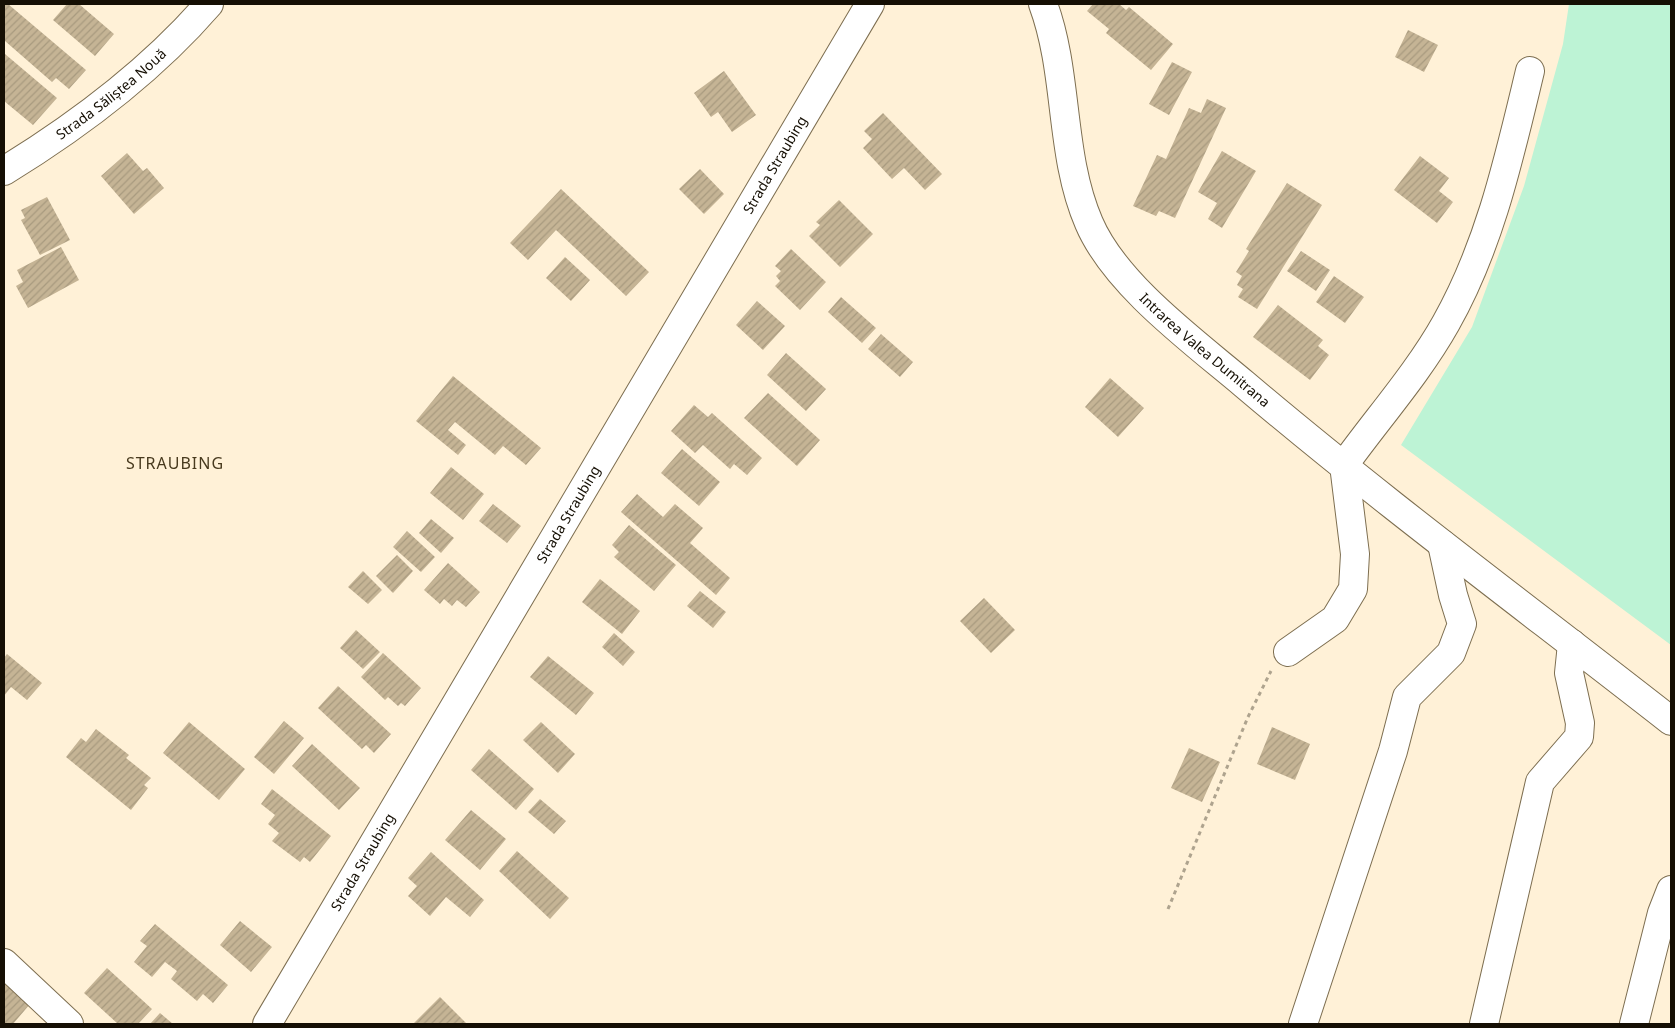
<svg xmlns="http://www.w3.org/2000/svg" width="1675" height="1028" font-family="'Noto Sans',sans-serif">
<defs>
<pattern id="building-hatch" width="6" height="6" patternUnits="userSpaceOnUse" patternTransform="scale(1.25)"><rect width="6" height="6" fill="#c5b495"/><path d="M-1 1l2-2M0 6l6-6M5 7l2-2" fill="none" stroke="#a89a7f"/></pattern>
</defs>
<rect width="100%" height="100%" fill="#fff1d7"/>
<!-- green -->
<path fill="#bdf3d5" d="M1569,4H1671V645L1401,445L1472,327L1524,186L1563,44Z"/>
<!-- building -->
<path fill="url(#building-hatch)" d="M4,4H8L86,70L69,89L56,78L52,82L5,41L4,43Z
M67,4H79L114,34L95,56L53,20Z
M1093,4H1119L1126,10L1129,7L1173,44L1151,70L1106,33L1109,29L1087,11Z
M1408,30L1438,45L1424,72L1395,57Z
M5,54L57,98L33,125L4,101Z
M1172,62L1192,72L1169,115L1149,104Z
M724,71L756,115L732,132L718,112L711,117L694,93Z
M1207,99L1226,108L1175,218L1159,211L1156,216L1133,206L1157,155L1166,159L1189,108L1201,113Z
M883,113L942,174L925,190L904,168L892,179L863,148L872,139L864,131Z
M1222,151L1256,171L1222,228L1208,219L1217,203L1198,192Z
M127,153L143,171L147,168L164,188L134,214L101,176Z
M1420,156L1449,178L1439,191L1453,202L1437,223L1394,190Z
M700,169L724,194L704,214L679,189Z
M1287,183L1322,205L1257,309L1238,297L1243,289L1237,285L1242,276L1236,272L1249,251L1246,249Z
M561,189L649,272L626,296L556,230L528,260L510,243Z
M47,197L70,240L40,255L21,220L25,218L21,210Z
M839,200L873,234L840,267L809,236L820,225L816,222Z
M61,247L79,280L28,308L16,286L23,282L17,270Z
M791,249L826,282L800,310L775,286L780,281L776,276L781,271L775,266Z
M1301,251L1330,270L1316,291L1287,271Z
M565,257L590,280L571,301L546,278Z
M1334,276L1364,297L1345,323L1316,302Z
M841,297L876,328L862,343L828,312Z
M757,301L785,326L763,350L736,325Z
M1278,305L1323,340L1318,346L1329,355L1310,380L1253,337Z
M881,334L913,362L900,377L868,349Z
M786,353L826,389L806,411L767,375Z
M453,376L541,448L526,465L503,446L495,455L455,422L448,430L466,445L458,455L416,421Z
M1110,378L1144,408L1118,437L1085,407Z
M768,393L820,440L797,466L744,418Z
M694,405L708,417L712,413L762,458L747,475L734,464L730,469L703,445L695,453L671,431Z
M682,449L720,482L699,506L661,473Z
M451,467L484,494L463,520L430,493Z
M637,494L663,517L675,504L703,528L690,543L730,578L716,595L621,512Z
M493,504L521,526L507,543L479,521Z
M431,519L454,538L441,553L419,533Z
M629,525L676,565L654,591L614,557L619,552L612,545Z
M407,531L435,557L421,572L393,547Z
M397,555L413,571L393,593L376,576Z
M448,563L480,592L466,607L457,600L452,606L444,599L440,604L424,590Z
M363,571L382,590L368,604L348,587Z
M600,579L640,611L622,634L582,602Z
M700,591L726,612L713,628L687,606Z
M984,598L1015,630L991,653L960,621Z
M356,630L380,652L363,669L340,648Z
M614,633L635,652L623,666L602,647Z
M383,653L421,688L405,706L401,703L398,706L388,697L385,700L361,677Z
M7,654L42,683L27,700L11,687L4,696V658Z
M548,656L594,693L576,715L530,677Z
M338,686L391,734L374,753L366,745L362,749L318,708Z
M284,721L304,738L274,774L254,757Z
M189,722L245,769L219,800L163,753Z
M541,722L575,754L558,773L523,740Z
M1272,727L1310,744L1295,780L1257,764Z
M96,729L129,755L126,758L151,778L144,785L148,788L131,810L66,757L81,738L86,742Z
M312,744L360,788L339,810L292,766Z
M1189,748L1220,762L1202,802L1171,788Z
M489,749L534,789L516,810L471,770Z
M272,789L331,836L310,862L304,857L300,862L272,841L279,833L268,824L275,815L261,804Z
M540,799L566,821L554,834L528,812Z
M471,810L506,839L480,870L445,840Z
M517,851L569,898L550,919L499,871Z
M431,852L484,900L470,917L446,897L430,916L408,896L417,886L408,878Z
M240,921L272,947L251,972L220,945Z
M155,924L228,985L213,1003L203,994L197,1001L171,979L177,971L165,962L152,977L134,962L147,946L140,941Z
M107,968L152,1009L138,1024H118L84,993Z
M4,981L30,1004L13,1024H4Z
M440,997L467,1024H413Z
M160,1013L173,1024H150Z"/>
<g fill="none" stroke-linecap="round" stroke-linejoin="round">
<defs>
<g id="minor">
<path id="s1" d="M1043,4C1069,74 1059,154 1089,223C1115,284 1193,341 1244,384C1382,501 1528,609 1671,721"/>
<path id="s2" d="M4,171C79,125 151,71 209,4"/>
<path d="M1344,465C1377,419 1418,373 1446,323C1490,245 1509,158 1530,71"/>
<path d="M1288,652L1335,619L1353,589L1355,554L1344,465"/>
<path d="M4,963L69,1024"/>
<path d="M1303,1024L1393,751L1407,697L1451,653L1462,624L1453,595L1442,544"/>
<path d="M1484,1024L1540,782L1579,737L1580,723L1569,673L1572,644"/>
<path d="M1634,1024L1662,913L1671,890"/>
</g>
<g id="major">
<path id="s3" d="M267,1024L870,4"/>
</g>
</defs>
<!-- minor casing -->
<use href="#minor" stroke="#7d6e50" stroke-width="30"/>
<!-- major casing -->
<use href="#major" stroke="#7d6e50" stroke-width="30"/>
<!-- path -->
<path stroke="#aea38e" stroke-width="3" stroke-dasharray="4 4" stroke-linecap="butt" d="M1168,909L1248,717L1271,671"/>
<!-- minor -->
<use href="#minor" stroke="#fff" stroke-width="28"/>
<!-- major -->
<use href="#major" stroke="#fff" stroke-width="28"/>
</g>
<g text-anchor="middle" stroke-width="4" stroke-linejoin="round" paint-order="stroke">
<!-- street labels -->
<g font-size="14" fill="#150f04" stroke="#fff1d7">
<text dy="5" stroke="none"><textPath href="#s2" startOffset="132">Strada Săliștea Nouă</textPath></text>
<text dy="5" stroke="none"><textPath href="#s3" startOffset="998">Strada Straubing</textPath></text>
<text dy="5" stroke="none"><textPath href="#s1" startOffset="398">Intrarea Valea Dumitrana</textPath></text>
<text dy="5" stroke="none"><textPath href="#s3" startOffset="592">Strada Straubing</textPath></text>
<text dy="5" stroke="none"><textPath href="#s3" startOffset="188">Strada Straubing</textPath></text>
</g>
<!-- quarter labels -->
<g font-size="16" letter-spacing="1" fill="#483a1e" stroke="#fff1d7">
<text x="175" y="469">STRAUBING</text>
</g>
</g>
<!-- border -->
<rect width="1675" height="1028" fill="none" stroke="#150f04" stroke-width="10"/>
</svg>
